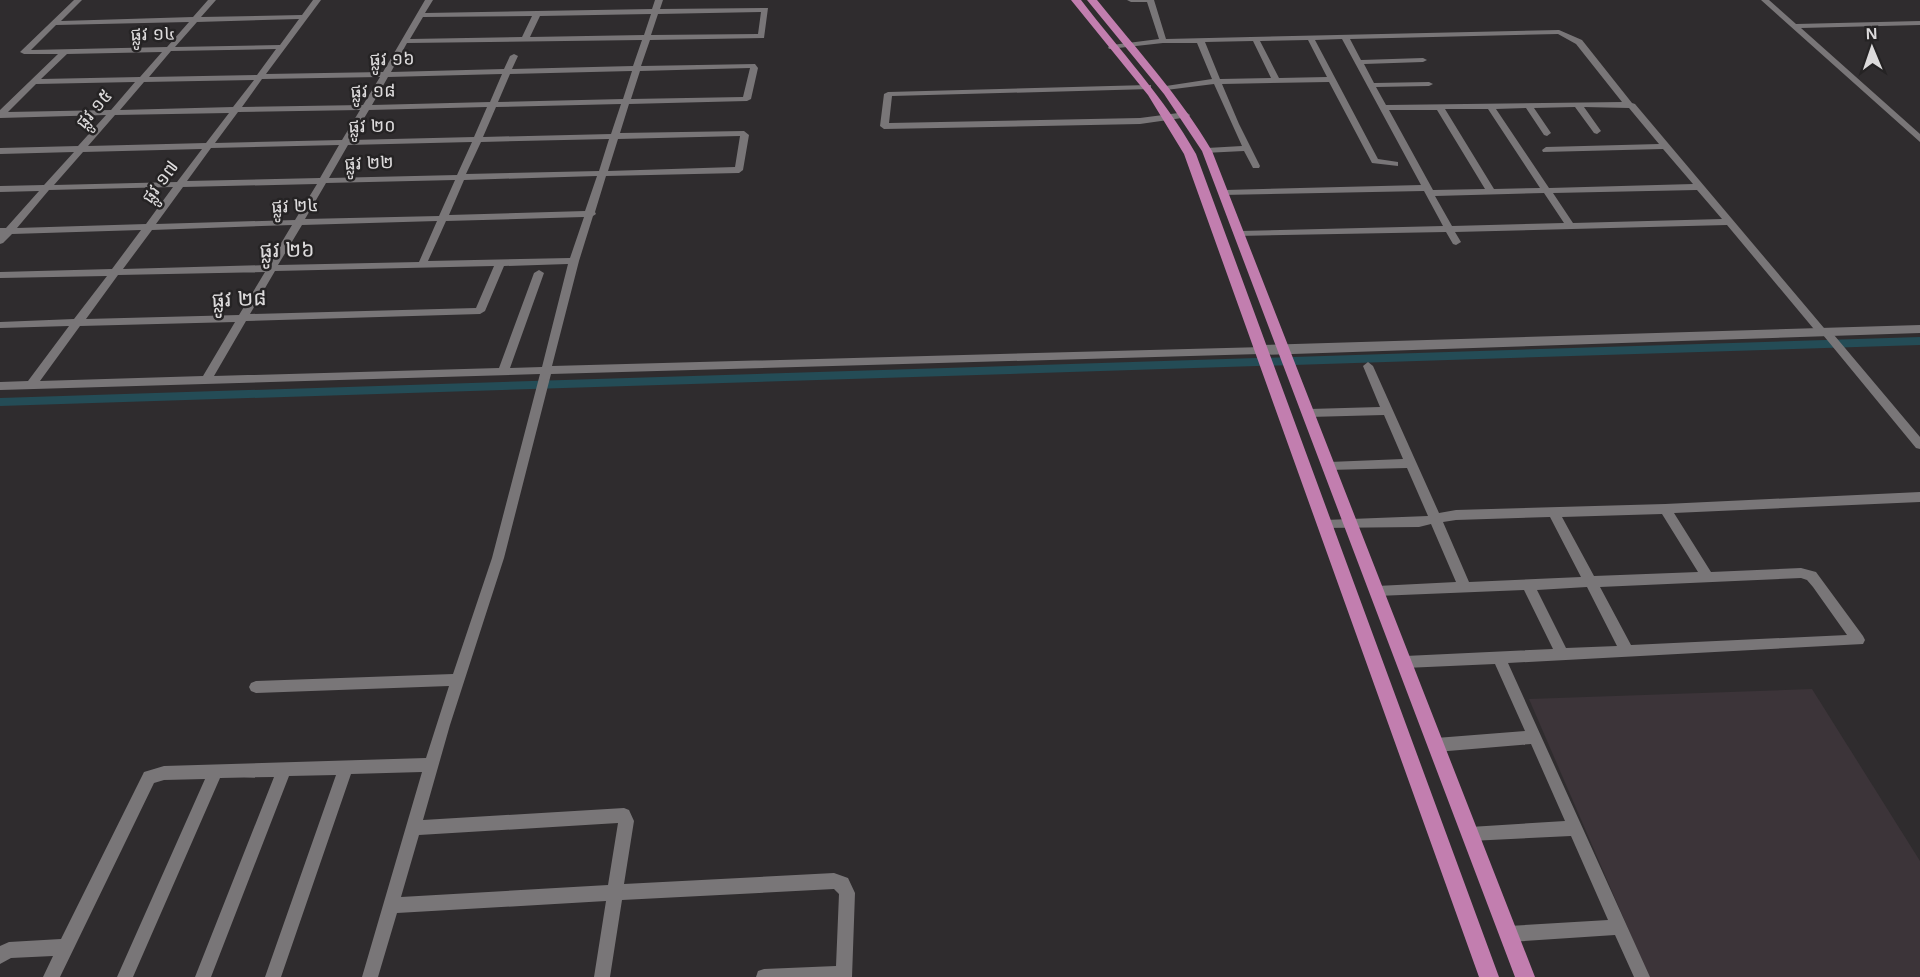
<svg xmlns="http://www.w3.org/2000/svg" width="1920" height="977" font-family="Helvetica,'Noto Sans Khmer',sans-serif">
<rect width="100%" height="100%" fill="#2f2c2e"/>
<!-- built -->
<path fill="#3c3439" d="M1812,689L1920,861V977H1649L1529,699Z"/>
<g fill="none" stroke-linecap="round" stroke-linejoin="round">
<!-- canal -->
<path fill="#244c56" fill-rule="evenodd" d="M1920,337V345L0,406V398Z"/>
<!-- street -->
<path fill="#797678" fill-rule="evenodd" d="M74,0H82L61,21L193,17L208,0H216L201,17L302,15L313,0H321L266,74L383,72L425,0H433L425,13L652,9L655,0H663L660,9L768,8L764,38L650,40L641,66L755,64L758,68L751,99L747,101L629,104L620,133L744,131L749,135L743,170L739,173L606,176L595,212L596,214L593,216L579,261L552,366L1264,347L1265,350L1264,353L1260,354L551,374L504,558L450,725L423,820L624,808L629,810L634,821L624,884L834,873L848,878L855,893L852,977H756L758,971L764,969L836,966L839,894L834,889L622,900L610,977H594L606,901L397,913L378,977H362L422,772L351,774L281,977H265L336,775L289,776L211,977H195L274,777L220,778L133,977H117L205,779L164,780L154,783L60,977H43L53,956L11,958L0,964V946L9,942L61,939L144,772L164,766L426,758L449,686L256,693L251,691L249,687L251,683L256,681L453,674L492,558L540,374L0,390V382L28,381L69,326L0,328V322L74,319L107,276L0,278V272L112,269L141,230L12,234L3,243L0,244V228H6L39,191L0,192V186L44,185L74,152L0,154V148L78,146L106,115L0,118V110L58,54H24L20,52ZM761,12L758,34L651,35L658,14ZM651,14L644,35L530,37L540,16ZM532,16L522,37L410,39L423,17ZM299,19L280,45L175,47L197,22ZM189,22L167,47L31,50L56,25ZM642,40L633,66L512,69L518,56L514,54L510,56L504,69L391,72L407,43ZM276,49L257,75L149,77L171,51ZM162,52L140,77L41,79L67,54ZM750,68L743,97L631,99L640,71ZM632,71L623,99L498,102L510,74ZM502,74L490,102L372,105L388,77ZM380,77L363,105L242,107L262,79ZM254,80L233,107L120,110L144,82ZM135,82L111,110L8,112L36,84ZM621,104L611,134L483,137L496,107ZM487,107L474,137L351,140L369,110ZM360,110L342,140L215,143L238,112ZM229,113L206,143L88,146L115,115ZM740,136L735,167L608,171L618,139ZM609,139L599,171L466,174L481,142ZM472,142L457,175L329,178L348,145ZM339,145L320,178L187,181L211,148ZM202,149L177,182L54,185L83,152ZM597,176L585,211L449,215L464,180ZM455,180L439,216L305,219L326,183ZM317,184L295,220L156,224L183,187ZM173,187L146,224L17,228L49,190ZM584,217L570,258L428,261L446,221ZM437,221L419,262L278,265L302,225ZM292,225L268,265L123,269L152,230ZM568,264L542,367L510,368L544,273L539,270L534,273L499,368L214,376L246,321L480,314L485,311L504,266ZM494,266L476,308L250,314L275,271ZM265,272L239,315L86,319L118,275ZM235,322L203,376L40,381L80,326ZM618,823L608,885L401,897L419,835Z
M1127,0H1154L1166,39L1559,30L1582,40L1632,103L1635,104L1824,328L1829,329L1920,437V449L1916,448L1823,335L1818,334L1727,225L1455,232L1461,242L1456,245L1453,244L1446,232L1237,236L1235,234L1240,231L1443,226L1424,191L1222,195L1220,193L1225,190L1421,185L1342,39L1315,40L1378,159L1398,162V166L1372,163L1329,82L1222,84L1239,124L1260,166L1259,168H1253L1244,151L1204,153V149L1207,148L1242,146L1214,84L1166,90L1162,88L1166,86L1212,79L1197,43H1163L1109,49L1108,47L1112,45L1159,39L1147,2H1131ZM1558,34L1576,44L1622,102L1386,105L1376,87L1429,86L1433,84L1429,82L1374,83L1364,64L1423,62L1427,60L1423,58L1361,60L1350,39ZM1308,40L1327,77L1279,78L1260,41ZM1253,41L1271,78L1220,79L1205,42ZM1575,107L1594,133L1597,134L1601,131L1584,107L1629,108L1659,144L1546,147L1542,150L1543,152L1663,149L1693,184L1549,188L1496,109L1526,108L1544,135L1547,136L1551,133L1534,108ZM1445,109H1488L1540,188L1494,189ZM1389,110H1437L1485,189L1433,190ZM1697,190L1722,219L1573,223L1553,193ZM1544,193L1564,223L1452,226L1435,196Z
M1761,0H1769L1796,24L1920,21V25L1801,28L1920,134V142Z
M1148,85H1151V89L892,96L889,123L1140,118L1186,112L1190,115L1189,117L1140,124L884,129L880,126L884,94L888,92Z
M1368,362L1373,366L1439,513L1456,510L1665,504L1920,492V502L1674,513L1711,572L1801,568L1816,572L1863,636L1865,640L1863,644L1508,663L1650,977H1634L1615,935L1509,942L1503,940L1501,934L1503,928L1509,926L1608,920L1571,836L1470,841L1465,839L1462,834L1465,829L1470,827L1565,821L1531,744L1436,752L1431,750L1429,745L1431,740L1436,738L1525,731L1495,664L1405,668L1400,666L1398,662L1400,658L1405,656L1553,649L1524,590L1377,596L1372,595L1371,591L1372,587L1377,586L1456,582L1431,524L1419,527L1321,528L1319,525L1321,522L1325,520L1428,516L1407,468L1329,470L1323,466L1329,462L1403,459L1384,415L1309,417L1303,413L1309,409L1380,407L1363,366ZM1662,514L1698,572L1594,576L1562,517ZM1550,517L1581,577L1469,582L1443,522L1456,520ZM1801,578L1807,580L1813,587L1847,635L1631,645L1600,587ZM1587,587L1617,646L1566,648L1537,590Z"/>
<!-- secondary -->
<path fill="#797678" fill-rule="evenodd" d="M1920,325V333L1260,355L1253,350L1260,345Z"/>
<!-- primary -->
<path fill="#c27eaf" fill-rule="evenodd" d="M1071,0H1081C1120,51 1164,97 1196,154L1499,977H1479L1184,154L1148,95Z
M1087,0H1097C1137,50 1180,96 1212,151L1535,977H1515L1202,151L1164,94Z"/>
</g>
<g text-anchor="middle" stroke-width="5" stroke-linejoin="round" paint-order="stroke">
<!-- far-street labels -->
<g font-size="18" fill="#dddbdc" stroke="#252324">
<text transform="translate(153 34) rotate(-1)" y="6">ផ្លូវ ១៤</text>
<text transform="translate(392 59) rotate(-1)" y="6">ផ្លូវ ១៦</text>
<text transform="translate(373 91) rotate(-1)" y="6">ផ្លូវ ១៨</text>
<text transform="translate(94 109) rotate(-49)" y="6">ផ្លូវ ១៥</text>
<text transform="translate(372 126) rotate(-1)" y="6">ផ្លូវ ២០</text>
<text transform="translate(369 163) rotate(-2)" y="6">ផ្លូវ ២២</text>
<text transform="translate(160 182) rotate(-53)" y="6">ផ្លូវ ១៧</text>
<text transform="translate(295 206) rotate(-2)" y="6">ផ្លូវ ២៤</text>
</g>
<!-- street labels -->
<g font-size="21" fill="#dddbdc" stroke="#252324">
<text transform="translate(287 250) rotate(-1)" y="7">ផ្លូវ ២៦</text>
<text transform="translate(239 299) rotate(-2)" y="7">ផ្លូវ ២៨</text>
</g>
</g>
<!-- north arrow -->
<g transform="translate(1872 48) rotate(358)" stroke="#252324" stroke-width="4.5" paint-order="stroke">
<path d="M0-4.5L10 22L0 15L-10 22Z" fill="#dddbdc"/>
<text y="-9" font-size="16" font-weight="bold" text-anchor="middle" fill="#dddbdc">N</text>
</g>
</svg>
